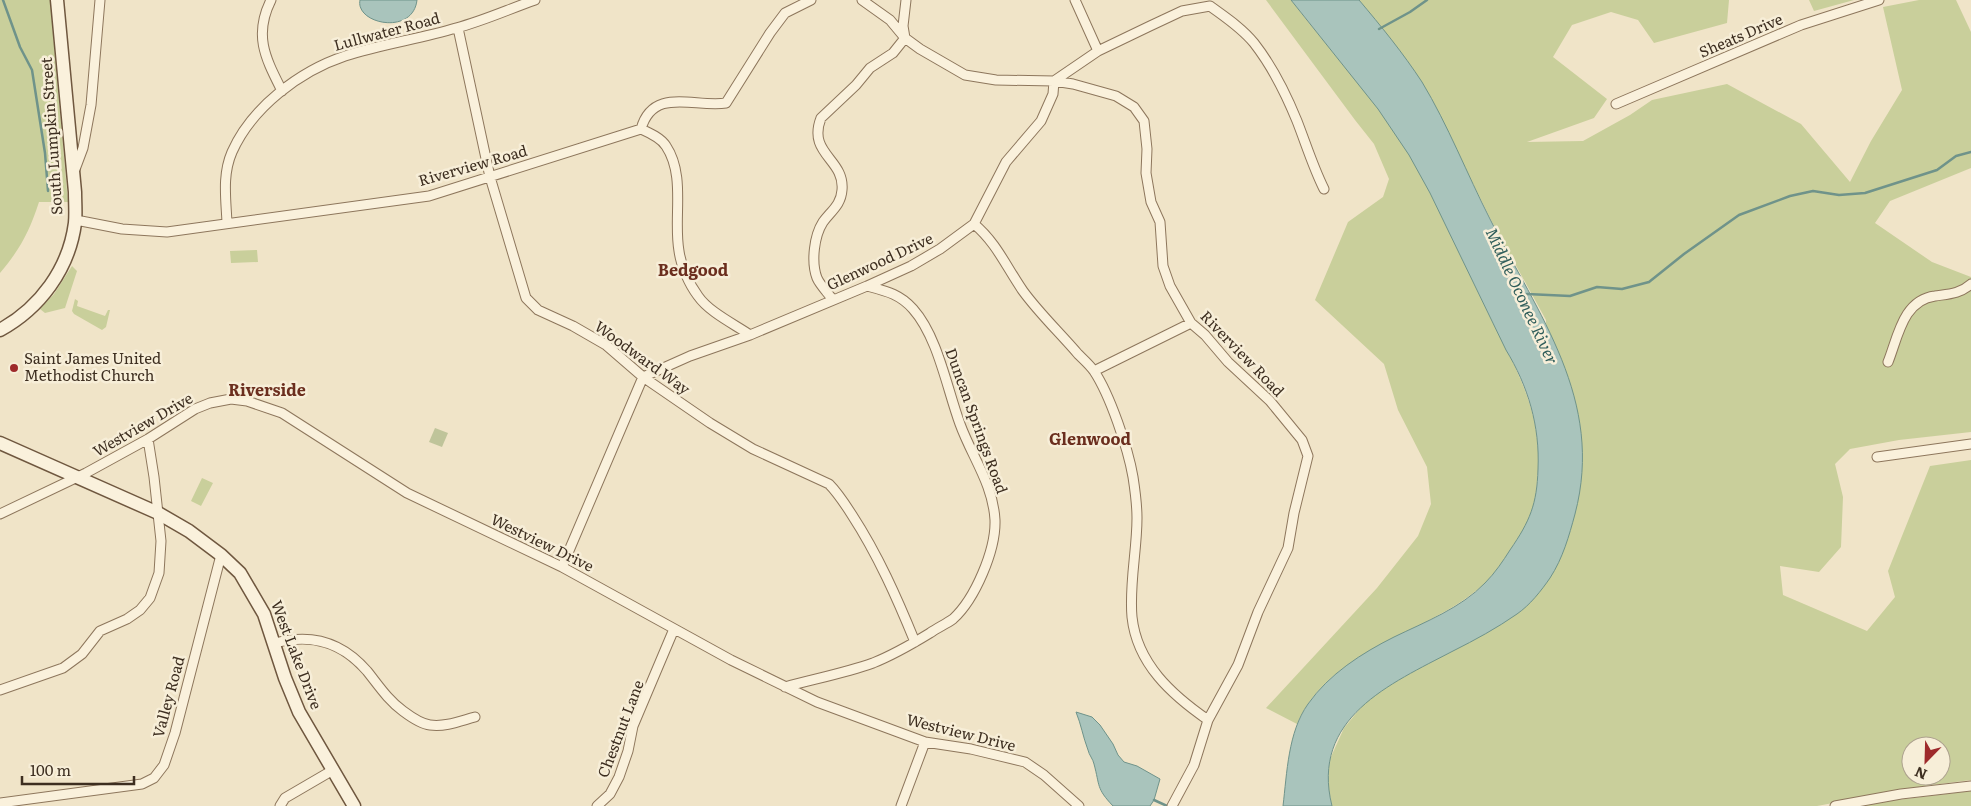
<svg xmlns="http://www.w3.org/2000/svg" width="1971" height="806" font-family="Literata,serif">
<rect width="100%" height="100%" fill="#f0e4c8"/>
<!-- green -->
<path fill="#c9cf9b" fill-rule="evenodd" d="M0,0H50L68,202H39C29,232 21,248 0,273Z
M1266,0H1291C1328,48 1370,93 1403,144C1433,191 1455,244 1479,294C1509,358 1546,408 1537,482C1536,496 1535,510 1528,522C1523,531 1517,540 1511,549C1503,561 1494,575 1483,585C1425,636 1331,647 1297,724L1266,708L1377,588L1418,536L1431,504L1427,467L1398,410L1384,364L1315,300L1348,222L1383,197L1389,179L1374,144L1355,120Z
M1359,0H1729L1727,23L1654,43L1638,20L1611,12L1572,25L1553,57L1607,99L1594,118L1527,142L1583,141L1630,115L1652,100L1727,84L1801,124L1850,182L1871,141L1902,90L1883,7L1919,0H1956L1971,32V168L1890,201L1875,223L1932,262L1971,277V432L1899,440L1850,449L1835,464L1843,497L1841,547L1819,572L1780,566L1783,595L1867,631L1895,597L1888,571L1930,466L1971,460V780L1924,786L1817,806H1332L1327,781L1330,759L1344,728L1367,700L1543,587L1546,320L1492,222L1427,92L1402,55ZM1911,746H1941V776H1911Z
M1809,0H1854L1814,11Z
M257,250L258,262L231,263L230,251Z
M72,266L77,271L65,308L45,313L40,309L54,294Z
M75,299L78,301L77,306L105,316L108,310H110L106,327L102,330L74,314L72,311Z
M202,478L213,483L201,506L191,501Z
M1971,791V806H1864L1872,803Z"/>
<!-- cemetery -->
<path fill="#bfc49a" d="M435,428L448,433L442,447L429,442Z"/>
<!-- water -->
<path fill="#a9c4bc" stroke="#6f938a" d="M360,0H417C413,36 355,24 360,0Z
M1291,0H1359C1381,26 1403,53 1422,82C1448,125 1467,174 1490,219C1538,315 1605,400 1575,514C1569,536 1563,558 1550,578C1541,591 1530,605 1517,614C1497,628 1475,640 1453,651C1390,684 1310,718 1332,806H1283C1287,773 1288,732 1308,704C1329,674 1362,653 1394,637C1425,622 1461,608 1485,583C1495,573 1503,561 1510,550C1530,521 1537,504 1538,469C1540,426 1528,386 1506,350L1430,193L1409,155L1378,109Z
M1076,712L1092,717L1100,725L1113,744L1118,755L1124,762L1137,766L1160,779L1154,800L1150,806H1113C1096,788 1100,786 1094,764C1093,759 1089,755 1088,750C1083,737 1081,724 1076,712Z"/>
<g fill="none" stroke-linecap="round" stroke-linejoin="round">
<!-- stream -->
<path stroke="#6f938a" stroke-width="2.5" d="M3,0L20,47L32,70L45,153L48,191
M1379,29L1410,12L1427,0
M1527,294L1570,296L1597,287L1622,289L1649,282L1684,254L1739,215L1790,196L1813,191L1839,195L1865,193L1937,170L1956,156L1971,152
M1154,800L1167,806"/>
<defs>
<path id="street" d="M271,0C253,36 266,59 282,91
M862,0L890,20L905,38L920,49L965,75L996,80L1054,81L1073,84L1116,96L1134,107L1144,121L1147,149L1146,173L1151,202L1160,222L1163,266L1170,286L1191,323L1205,335L1228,362L1270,401L1302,440L1308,456L1294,513L1288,548L1258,612L1238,665L1208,720L1194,765L1172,806
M1075,0L1098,51
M458,28L490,177L526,298L538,310L573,326L606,345L643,377L710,423L753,449L829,484C838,493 845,504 852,515C878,555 897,598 915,642
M1616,104L1801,25L1879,0
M641,129C650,133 661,138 666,146C686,176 673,218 679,251C681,266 689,284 698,296C709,312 734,324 750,335
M641,129C653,86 695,108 726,103L770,33L785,13L811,0
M74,172L83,148L91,105L100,0
M75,222L81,221L122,229L167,232L429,196L641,129
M227,223C226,199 222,175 232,152C252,107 300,71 345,56C381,44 420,39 456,28C483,21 509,9 535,0
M974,224C996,242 1007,268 1023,291C1039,313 1060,333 1078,354C1083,359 1089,364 1094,371C1110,395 1128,448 1133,477C1135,490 1137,505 1137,518C1137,551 1129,584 1132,617C1137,664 1172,695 1208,720
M833,300C828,293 820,285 817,278C811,262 814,236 823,222C831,211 841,205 842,190C845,159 807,154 821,118L856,85L870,68L893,53L905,38L903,26L906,0
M1888,362C1898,337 1903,300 1935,296C1948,294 1960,294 1971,284
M1094,371L1191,323
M1877,457L1971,444
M0,514L86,473L148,439L195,409L210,403L231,399L247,401L282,413L407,493L562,567L731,660L817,702L925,742L971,749L1025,762L1044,775L1079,806
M562,567L643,377L690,356L750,335L867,286L911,266L940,249L974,224L1006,162L1041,121L1053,94L1054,81L1098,51L1150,26L1182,11L1210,6C1225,17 1242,28 1254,43C1272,66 1286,94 1297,121C1306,144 1313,167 1324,189
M275,643C312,633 342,642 367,671C379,686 388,700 403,711C411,717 421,724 430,725C446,727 460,721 475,717
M785,687C814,679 845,673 873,663C893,655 912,644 930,633C937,628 946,624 953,619C975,599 996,550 995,520C993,484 972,457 960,424C947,389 938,337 913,309C900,294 886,291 867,286
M0,690L63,668L82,654L100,631L127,619L140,610L150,598L159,573L161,541L154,477L148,439
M0,803L142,784L154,778L164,765L175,733L221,555
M280,806L285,798L333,770
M597,806L610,794L619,777L628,751L633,726L674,629
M901,806L925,742
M1835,806L1901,794L1971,786"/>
<path id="secondary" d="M0,330C40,308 69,269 75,223C76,213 75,202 75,192L57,0
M0,443L158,513L189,531L221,555L240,573L264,614L285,678L299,712L354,806"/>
</defs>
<!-- street casing -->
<use href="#street" stroke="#8d765c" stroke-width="11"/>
<!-- secondary casing -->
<use href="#secondary" stroke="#6f573f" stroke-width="15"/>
<!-- street -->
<use href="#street" stroke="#faf1dc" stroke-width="9"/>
<!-- secondary -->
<use href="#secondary" stroke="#faf1dc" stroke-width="12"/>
</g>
<!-- markers -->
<circle fill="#9e2a2b" stroke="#f7eed8" stroke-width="2" cx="14" cy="368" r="5"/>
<g text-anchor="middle" stroke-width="5" stroke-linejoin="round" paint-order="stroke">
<!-- street labels -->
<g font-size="15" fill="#3d2e20" stroke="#f7eed8">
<text transform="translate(387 32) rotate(-15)" y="5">Lullwater Road</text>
<text transform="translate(1741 36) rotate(-23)" y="5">Sheats Drive</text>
<text transform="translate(52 136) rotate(-94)" y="5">South Lumpkin Street</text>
<text transform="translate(473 166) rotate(-16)" y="5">Riverview Road</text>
<text transform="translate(880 262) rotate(-25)" y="5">Glenwood Drive</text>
<text transform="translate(1242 354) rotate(46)" y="5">Riverview Road</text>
<text transform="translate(642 358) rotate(36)" y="5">Woodward Way</text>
<text transform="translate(976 421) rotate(70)" y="5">Duncan Springs Road</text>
<text transform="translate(143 425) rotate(-30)" y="5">Westview Drive</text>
<text transform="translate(542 543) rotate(26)" y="5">Westview Drive</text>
<text transform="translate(296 655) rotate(69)" y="5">West Lake Drive</text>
<text transform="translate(169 697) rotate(-75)" y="5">Valley Road</text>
<text transform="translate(621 729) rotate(-69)" y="5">Chestnut Lane</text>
<text transform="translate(961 733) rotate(14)" y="5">Westview Drive</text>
</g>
<!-- poi labels -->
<g font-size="15" fill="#3d2e20" stroke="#f7eed8" text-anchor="start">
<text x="24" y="364">Saint James United<tspan x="24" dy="17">Methodist Church</tspan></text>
</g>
<!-- neighbourhood labels -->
<g font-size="16" font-weight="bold" fill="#6b2e1e" stroke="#f7eed8">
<text x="693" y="276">Bedgood</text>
<text x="267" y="396">Riverside</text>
<text x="1090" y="445">Glenwood</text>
</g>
<!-- water labels -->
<g font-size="16" font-style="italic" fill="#2f5d5a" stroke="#f7eed8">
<text transform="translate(1522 296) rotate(65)" y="6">Middle Oconee River</text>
</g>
</g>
<!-- north arrow -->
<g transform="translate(1926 761) rotate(203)"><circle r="24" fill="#f7eed8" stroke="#ada18e"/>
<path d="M0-4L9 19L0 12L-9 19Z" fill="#9e2a2b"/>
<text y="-8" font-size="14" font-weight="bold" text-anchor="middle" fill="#3d2e20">N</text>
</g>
<!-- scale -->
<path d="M22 776v8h112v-8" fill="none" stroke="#3d2e20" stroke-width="2.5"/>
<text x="30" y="776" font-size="15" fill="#3d2e20" stroke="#f7eed8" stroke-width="4" paint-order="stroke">100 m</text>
</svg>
